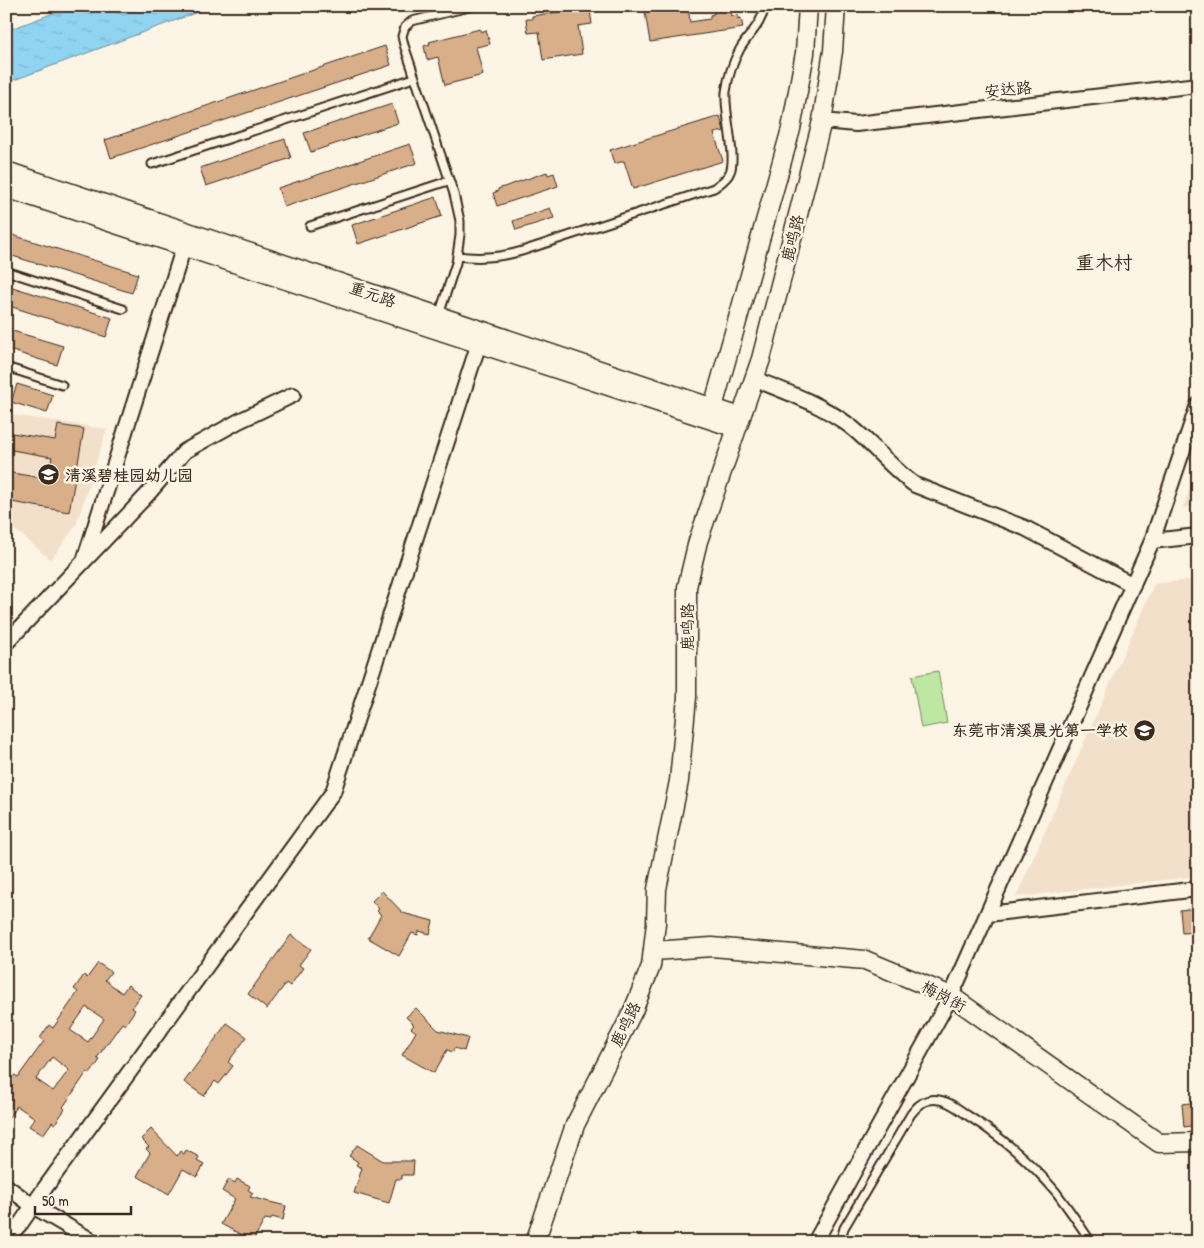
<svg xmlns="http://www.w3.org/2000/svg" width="1204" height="1248" font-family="'Patrick Hand','LXGW WenKai TC',sans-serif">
<defs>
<pattern id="water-ripples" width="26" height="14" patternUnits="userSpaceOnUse" patternTransform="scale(1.25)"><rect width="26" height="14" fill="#90d4f2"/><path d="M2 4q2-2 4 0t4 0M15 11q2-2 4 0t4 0" fill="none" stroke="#7db6cf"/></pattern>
</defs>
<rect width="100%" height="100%" fill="#fcf5e5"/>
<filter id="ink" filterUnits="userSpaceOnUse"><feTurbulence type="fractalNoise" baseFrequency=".02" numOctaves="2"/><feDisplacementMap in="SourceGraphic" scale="10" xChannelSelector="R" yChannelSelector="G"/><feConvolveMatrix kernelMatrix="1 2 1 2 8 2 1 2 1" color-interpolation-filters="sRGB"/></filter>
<g filter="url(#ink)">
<!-- built -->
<path fill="#f2e0ca" d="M6,414L107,429L76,525L51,560L6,522Z
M1198,465V506L1183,508Z
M1198,579V876L1016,897L1154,584Z"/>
<!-- grass -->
<path fill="#bee7a3" stroke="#7c8860" d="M938,671L947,723L921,728L912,676Z"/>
<!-- water -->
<path fill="url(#water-ripples)" stroke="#6e909d" d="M72,6H214L6,83V31Z"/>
<!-- building -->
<path fill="#d9af8a" stroke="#3b2a1e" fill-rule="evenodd" d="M644,6H688L690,22L710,19V15L714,14L713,6H726L727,12H731L732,16L738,15V19L741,18L743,28L650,42Z
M583,8L584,11L590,10L592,24L578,26L582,54L543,60L539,32L528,33L526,19H532V16Z
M480,29L481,32L486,30L490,44L476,47L483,75L445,85L438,57L427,60L424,46L430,44L429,42Z
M385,46L391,65L111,158L105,140Z
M392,104L398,123L311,152L304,133Z
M720,116L724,131L714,133L723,161L633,189L624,161L614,164L610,150Z
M285,139L291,158L206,186L200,168Z
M410,144L417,163L284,207L278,188Z
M547,172L548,175L554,173L558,186L497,206L493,193L498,191V189Z
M436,197L442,216L358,244L352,225Z
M550,208L554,218L516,230L513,221Z
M6,233L138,274L132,293L6,254Z
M6,285L112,318L106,337L6,305Z
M6,329L63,346L57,365L6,349Z
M17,384L53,395L47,413L11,402Z
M58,425L84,429L69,512L6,501V472L48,479L52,457L6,449V432L55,440Z
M382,891L403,913L433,921L430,934L419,931L418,935L412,933L399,956L368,938L381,915L377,911L379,909L372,901Z
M1198,908V932L1182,933L1180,910Z
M291,935L311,949L299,965L303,968L290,986L286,983L267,1009L248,994Z
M98,963L111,972L105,980L122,993L128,985L141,995L132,1008L135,1010L125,1025L122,1023L104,1048L97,1058L100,1060L90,1074L87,1072L70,1097L63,1107L65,1109L55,1124L52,1122L43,1135L29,1126L35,1118L17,1106L6,1121V1086L14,1075L18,1077L44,1041L40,1038L49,1025L53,1028L78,992L74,989L84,975L87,978ZM86,1007L104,1019L88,1042L70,1030ZM52,1057L69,1070L53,1091L36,1079Z
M416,1008L438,1030L468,1038L464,1051L454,1048L453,1052L447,1050L434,1073L402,1055L416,1032L411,1028L414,1025L406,1017Z
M227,1023L247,1037L228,1062L233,1066L219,1084L215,1081L204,1096L184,1082Z
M1198,1102V1125L1184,1127L1182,1104Z
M151,1129L177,1156L180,1151L184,1154L186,1150L199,1157L197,1161L204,1165L197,1177L183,1169L169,1194L137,1176L150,1153L146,1149L149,1147L141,1139Z
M357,1145L383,1161H414L413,1175H402V1179H396L389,1203L354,1193L362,1168L356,1165L358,1162L349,1156Z
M229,1179L235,1183L237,1179L250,1186L248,1190L253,1193L250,1197L286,1206L283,1220L272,1217L271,1220L265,1219L253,1241L221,1224L235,1199L222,1191Z"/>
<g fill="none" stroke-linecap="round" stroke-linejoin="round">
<defs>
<path id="service" d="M152,164L414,78
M310,226L448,181
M457,256C480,259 499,258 522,251L714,188C720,183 727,180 730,172C737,157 724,113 726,92C728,77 733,62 740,49C749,34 762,24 765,6
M6,271L123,309
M439,315L456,263L460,235V221L454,194L404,45L402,36L405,27L412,21L473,6
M6,367L62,385
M840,1242L844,1228L911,1114C916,1108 921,1102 929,1100C943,1097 956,1107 967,1115C1000,1136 1031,1162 1056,1192C1068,1208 1080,1225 1091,1242"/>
<path id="minor" d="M822,121L856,124L1198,85
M754,379C787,392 821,404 850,426C873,444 891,468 915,485L1025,528L1133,585
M1152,541L1198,536
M85,558L184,246
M6,643L147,495L185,451L239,421L293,395
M988,914L1198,889
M6,1186L33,1206L94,1242
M6,1239L21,1223L45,1188L333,792L479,343
M815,1242L951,996L1152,541L1198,405"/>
<path id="tertiary" d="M6,171L740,417
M6,188L736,428
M710,418L791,129L805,53L808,6
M653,951L712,947L865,960L951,996L1159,1143L1198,1142
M535,1242L575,1125L633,1011L651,966L656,923L657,889L679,781L687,697V587L698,541L761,359L822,121L833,51L836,6"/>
</defs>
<!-- service casing -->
<use href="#service" stroke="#3b2a1e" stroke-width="11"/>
<!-- minor casing -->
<use href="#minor" stroke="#3b2a1e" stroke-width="18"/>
<!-- tertiary casing -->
<use href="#tertiary" stroke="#3b2a1e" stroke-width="21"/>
<!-- service -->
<use href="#service" stroke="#fcf5e5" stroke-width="7"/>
<!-- minor -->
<use href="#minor" stroke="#fcf5e5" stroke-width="14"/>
<!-- tertiary -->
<use href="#tertiary" stroke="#fcf5e5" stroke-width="18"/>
</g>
</g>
<!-- icons -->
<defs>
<symbol id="school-disc" viewBox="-11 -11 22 22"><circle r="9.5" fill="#3b2a1e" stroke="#fcf5e5"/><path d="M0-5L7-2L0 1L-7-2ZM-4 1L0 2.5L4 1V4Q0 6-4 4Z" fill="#fff"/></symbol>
</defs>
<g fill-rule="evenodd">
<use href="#school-disc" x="36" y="462" width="25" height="25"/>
<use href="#school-disc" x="1132" y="718" width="25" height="25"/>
</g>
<g text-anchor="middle" stroke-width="5" stroke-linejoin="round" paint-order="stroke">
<!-- street labels -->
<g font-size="16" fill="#3b2a1e" stroke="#fcf5e5">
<text transform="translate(1008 89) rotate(-6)" y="6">安达路</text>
<text transform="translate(792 238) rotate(-76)" y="6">鹿鸣路</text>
<text transform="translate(373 294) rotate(19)" y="6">重元路</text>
<text transform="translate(687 627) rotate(-90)" y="6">鹿鸣路</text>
<text transform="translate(944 996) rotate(28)" y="6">梅岗街</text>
<text transform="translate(625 1024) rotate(-64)" y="6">鹿鸣路</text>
</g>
<!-- poi labels -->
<g font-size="16" font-weight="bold" fill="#3b2a1e" stroke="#fcf5e5" text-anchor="start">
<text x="65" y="481">清溪碧桂园幼儿园</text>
<text x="1128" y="736" text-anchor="end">东莞市清溪晨光第一学校</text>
</g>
<!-- quarter labels -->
<g font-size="19" fill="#3b2a1e" stroke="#fcf5e5">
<text x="1104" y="269">重木村</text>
</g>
</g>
<!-- margin -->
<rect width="1204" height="1248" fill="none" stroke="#fcf5e5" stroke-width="25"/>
<rect x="12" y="12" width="1179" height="1223" fill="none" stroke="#3b2a1e" stroke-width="2" filter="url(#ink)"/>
<!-- scale -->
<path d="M35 1206v8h96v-8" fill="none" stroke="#3b2a1e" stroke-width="2.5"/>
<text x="42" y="1206" font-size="15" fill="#3b2a1e" stroke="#fcf5e5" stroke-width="4" paint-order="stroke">50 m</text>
</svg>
